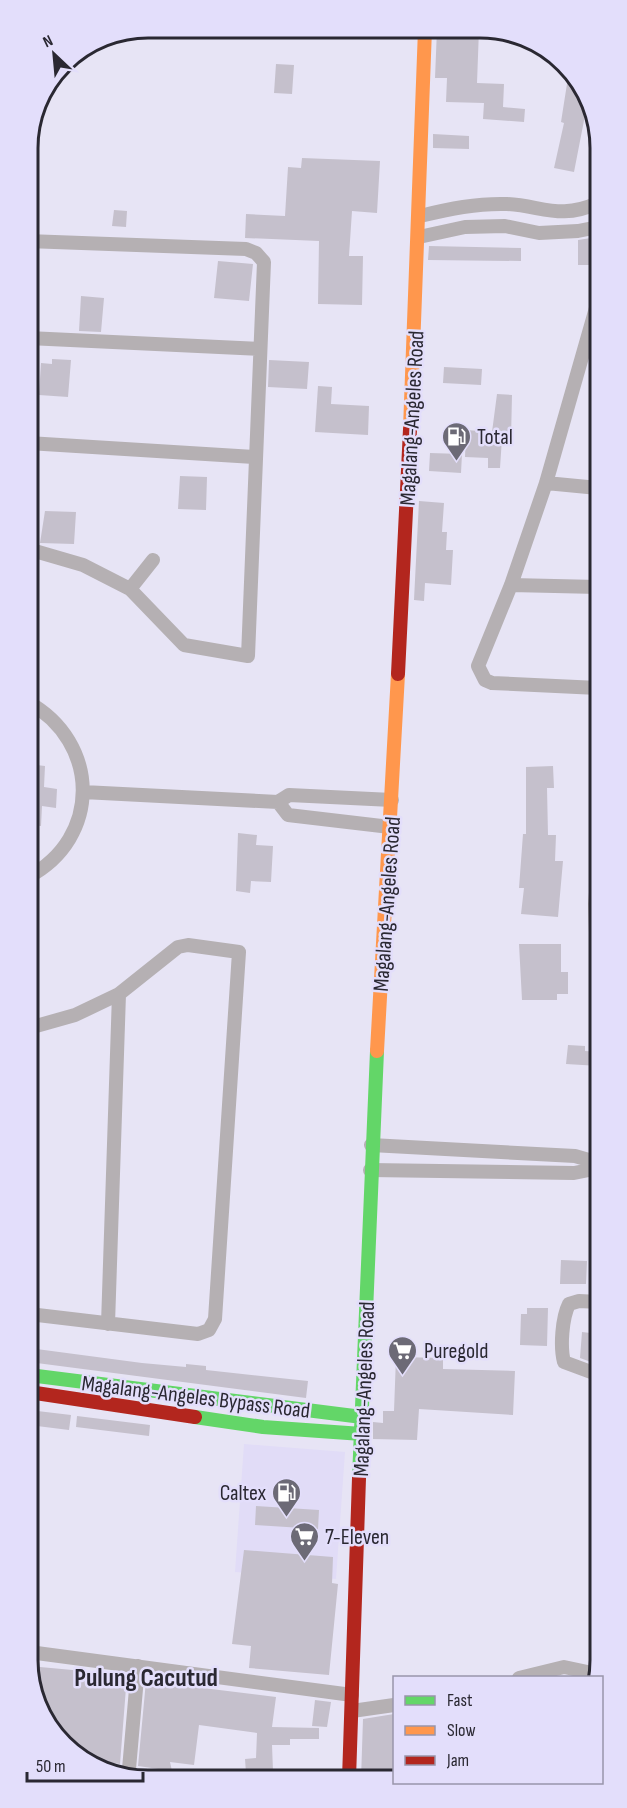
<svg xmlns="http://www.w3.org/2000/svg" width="627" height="1808" font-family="'Sofia Sans Condensed',sans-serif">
<rect width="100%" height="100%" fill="#e7e4f5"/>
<!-- built -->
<path fill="#e1dcf7" d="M244,1444L345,1452L336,1579L235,1572Z"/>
<!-- building -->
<path fill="#c5c0cc" d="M437,29H479L477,83L504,84L503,107L525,109L524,122L483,119L484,103L446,102L447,78H435Z
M276,64L294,65L292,94L274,93Z
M569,71L587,105L574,172L554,168L564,123L561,122Z
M433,134L469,136V149L433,148Z
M302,158L380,161L377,213L352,211L349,256H363L362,305L318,304L319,241L245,238L246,214L285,216L288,167L301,168Z
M114,210L127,211L126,227L112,226Z
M591,238L598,240V265H578V240Z
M429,246L521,248V261L428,260Z
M218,261L253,264L249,301L214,298Z
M81,296L104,298L101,332L79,331Z
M52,359L71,360L68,397L39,395L41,363L52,364Z
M269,360L309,362L307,389L268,387Z
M444,367L482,369L481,385L443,383Z
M318,386L332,387L331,404L369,406L368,435L315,432Z
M497,394L512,395L511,439L502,438L500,468H488V458L465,457L466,430L492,432Z
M430,453L462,454L461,473L429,471Z
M180,476L207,477L206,510L178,509Z
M419,501L444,503L442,532H447L446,550H453L451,585L425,583L424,601L414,600Z
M45,511L76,512L74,544L40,543Z
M28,764L45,766L44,787L57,789L56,808L42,806L41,826L28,825Z
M553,766L554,788H547L548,835H556L555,861H563L558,917L521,914L524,888H519L523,834H526V767Z
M238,833L257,835L256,845L273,846L271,882L251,881L250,893L236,891Z
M519,944H561V972H568V994H557V1000H522Z
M568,1045L585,1046V1051L599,1052V1066L566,1064Z
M561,1260L587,1261L586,1284H560Z
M527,1308H548L547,1346L520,1345L521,1314H527Z
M582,1332L599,1334V1365L580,1358Z
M29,1348L142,1363L186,1367V1364L206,1366V1370L308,1381L306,1398L29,1362Z
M396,1357L443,1358V1369L515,1371L513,1415L419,1409L417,1440L373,1439V1422L383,1423V1411H394Z
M29,1410L71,1415L69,1430L29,1425Z
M77,1416L150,1425L149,1436L76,1427Z
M256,1506L319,1510L318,1529L255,1525Z
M244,1550L333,1557L332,1583L338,1584L329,1675L249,1668L251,1646L232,1644Z
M29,1666L127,1675L120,1764L106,1762L105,1769L63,1746L53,1729L55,1716L46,1715L29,1684Z
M146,1681L276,1697L272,1727L319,1728V1739H290V1745H272L273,1771L246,1773L245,1759L256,1758L257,1733L199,1725L194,1765L170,1762L172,1771L138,1766Z
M315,1700L331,1702L327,1727L312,1726Z
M394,1714V1779H361L363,1719Z"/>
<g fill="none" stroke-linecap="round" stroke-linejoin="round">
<!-- lane -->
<path stroke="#b5b0b3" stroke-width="7" d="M291,1779L348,1772"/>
<!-- street -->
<path stroke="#b5b0b3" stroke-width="14" d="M420,216C449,209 477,203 507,204C543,206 560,220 598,203
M419,237L465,227L505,226L539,233L578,231L598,227
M27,241L246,249L256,253L264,262L248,656L184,645L130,589L83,565L28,549
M598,301L546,483L511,585L478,666L485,680L492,683L598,688
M28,309L32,241
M28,338L260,349
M28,443L254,457
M546,483L598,488
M511,585L598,587
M130,589L153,560
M28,702C100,742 102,838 28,877
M83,792L278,802L289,795L392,800
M278,802L288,815L390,827
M599,858L595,904L599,1018
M29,1028L75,1015L119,994L178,947L188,945L239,952L215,1319L209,1330L198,1334L29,1314
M371,1145L575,1156L599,1163
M370,1170L574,1173L599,1168
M599,1302L579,1301L569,1304C562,1318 560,1347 564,1362L599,1375
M108,1324L119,994
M29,1652L352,1695
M519,1678L564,1667L597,1674
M352,1711L394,1705
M120,1777L129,1769L138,1666"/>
<!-- fast -->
<path stroke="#63d668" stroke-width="14" d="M29,1375L362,1417
M195,1417L263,1427L362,1434
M359,1478L377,1051"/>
<!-- slow -->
<path stroke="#ff974d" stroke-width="14" d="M410,429L425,29
M377,1051L398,674"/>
<!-- jam -->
<path stroke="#b3261e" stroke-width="14" d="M398,674L410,429
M29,1392L195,1417
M349,1779L359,1478"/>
</g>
<!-- icons -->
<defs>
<symbol id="fuel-pin" viewBox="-11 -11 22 30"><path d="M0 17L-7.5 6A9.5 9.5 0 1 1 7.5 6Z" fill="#6c6a76" stroke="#e3defb"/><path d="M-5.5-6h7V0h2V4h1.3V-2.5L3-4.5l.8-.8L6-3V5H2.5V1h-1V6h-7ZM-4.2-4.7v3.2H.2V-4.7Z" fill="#fff"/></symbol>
<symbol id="supermarket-pin" viewBox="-11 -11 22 30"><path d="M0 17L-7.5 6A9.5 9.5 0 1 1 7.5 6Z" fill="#6c6a76" stroke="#e3defb"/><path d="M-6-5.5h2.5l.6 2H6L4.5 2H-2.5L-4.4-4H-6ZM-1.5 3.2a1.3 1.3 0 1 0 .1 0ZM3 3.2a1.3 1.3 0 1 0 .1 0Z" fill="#fff"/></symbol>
</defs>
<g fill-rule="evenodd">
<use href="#fuel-pin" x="440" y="420" width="33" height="45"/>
<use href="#supermarket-pin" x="386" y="1334" width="33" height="45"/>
<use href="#fuel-pin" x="270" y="1476" width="33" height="45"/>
<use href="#supermarket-pin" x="288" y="1520" width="33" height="45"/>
</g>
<g text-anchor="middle" stroke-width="5" stroke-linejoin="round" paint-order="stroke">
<!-- street labels -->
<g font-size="22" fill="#2a2832" stroke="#e3defb">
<text transform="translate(411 418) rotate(-87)" y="8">Magalang-Angeles Road</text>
<text transform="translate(386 904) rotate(-86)" y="8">Magalang-Angeles Road</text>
<text transform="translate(363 1389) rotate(-88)" y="8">Magalang-Angeles Road</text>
<text transform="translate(196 1396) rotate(7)" y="8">Magalang-Angeles Bypass Road</text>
</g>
<!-- poi labels -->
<g font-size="22" fill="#2a2832" stroke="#e3defb" text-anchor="start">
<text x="477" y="444">Total</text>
<text x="424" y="1358">Puregold</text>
<text x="266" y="1500" text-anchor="end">Caltex</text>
<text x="325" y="1544">7-Eleven</text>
</g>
<!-- quarter labels -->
<g font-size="26" font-weight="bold" fill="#2a2832" stroke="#e3defb">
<text x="146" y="1686">Pulung Cacutud</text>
</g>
</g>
<!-- crop -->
<path d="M0 0H627V1808H0ZM148 38H480A110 110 0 0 1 590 148V1660A110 110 0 0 1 480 1770H148A110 110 0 0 1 38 1660V148A110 110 0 0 1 148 38Z" fill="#e3defb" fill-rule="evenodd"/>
<path fill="none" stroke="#2a2832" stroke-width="3" d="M148 38H480A110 110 0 0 1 590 148V1660A110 110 0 0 1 480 1770H148A110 110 0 0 1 38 1660V148A110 110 0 0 1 148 38Z"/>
<!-- legend -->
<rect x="393" y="1676" width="210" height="108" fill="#e3defb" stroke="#9995ab" stroke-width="1.5"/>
<rect x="405" y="1696" width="30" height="9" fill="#63d668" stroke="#9995ab" stroke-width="1.5"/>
<text x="447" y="1706" font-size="18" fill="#2a2832">Fast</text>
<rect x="405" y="1726" width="30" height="9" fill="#ff974d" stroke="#9995ab" stroke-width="1.5"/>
<text x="447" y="1736" font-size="18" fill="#2a2832">Slow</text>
<rect x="405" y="1756" width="30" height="9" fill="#b3261e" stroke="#9995ab" stroke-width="1.5"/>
<text x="447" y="1766" font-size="18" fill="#2a2832">Jam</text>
<!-- north arrow -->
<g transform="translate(54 54) rotate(334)" stroke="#e3defb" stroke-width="4.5" paint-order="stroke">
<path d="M0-4.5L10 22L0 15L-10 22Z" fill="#2a2832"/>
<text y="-9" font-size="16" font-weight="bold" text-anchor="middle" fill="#2a2832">N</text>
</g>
<!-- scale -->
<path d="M27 1772v9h116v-9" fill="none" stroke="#2a2832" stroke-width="3"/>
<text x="36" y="1772" font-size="18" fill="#2a2832" stroke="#e3defb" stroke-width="4.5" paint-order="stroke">50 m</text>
</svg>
